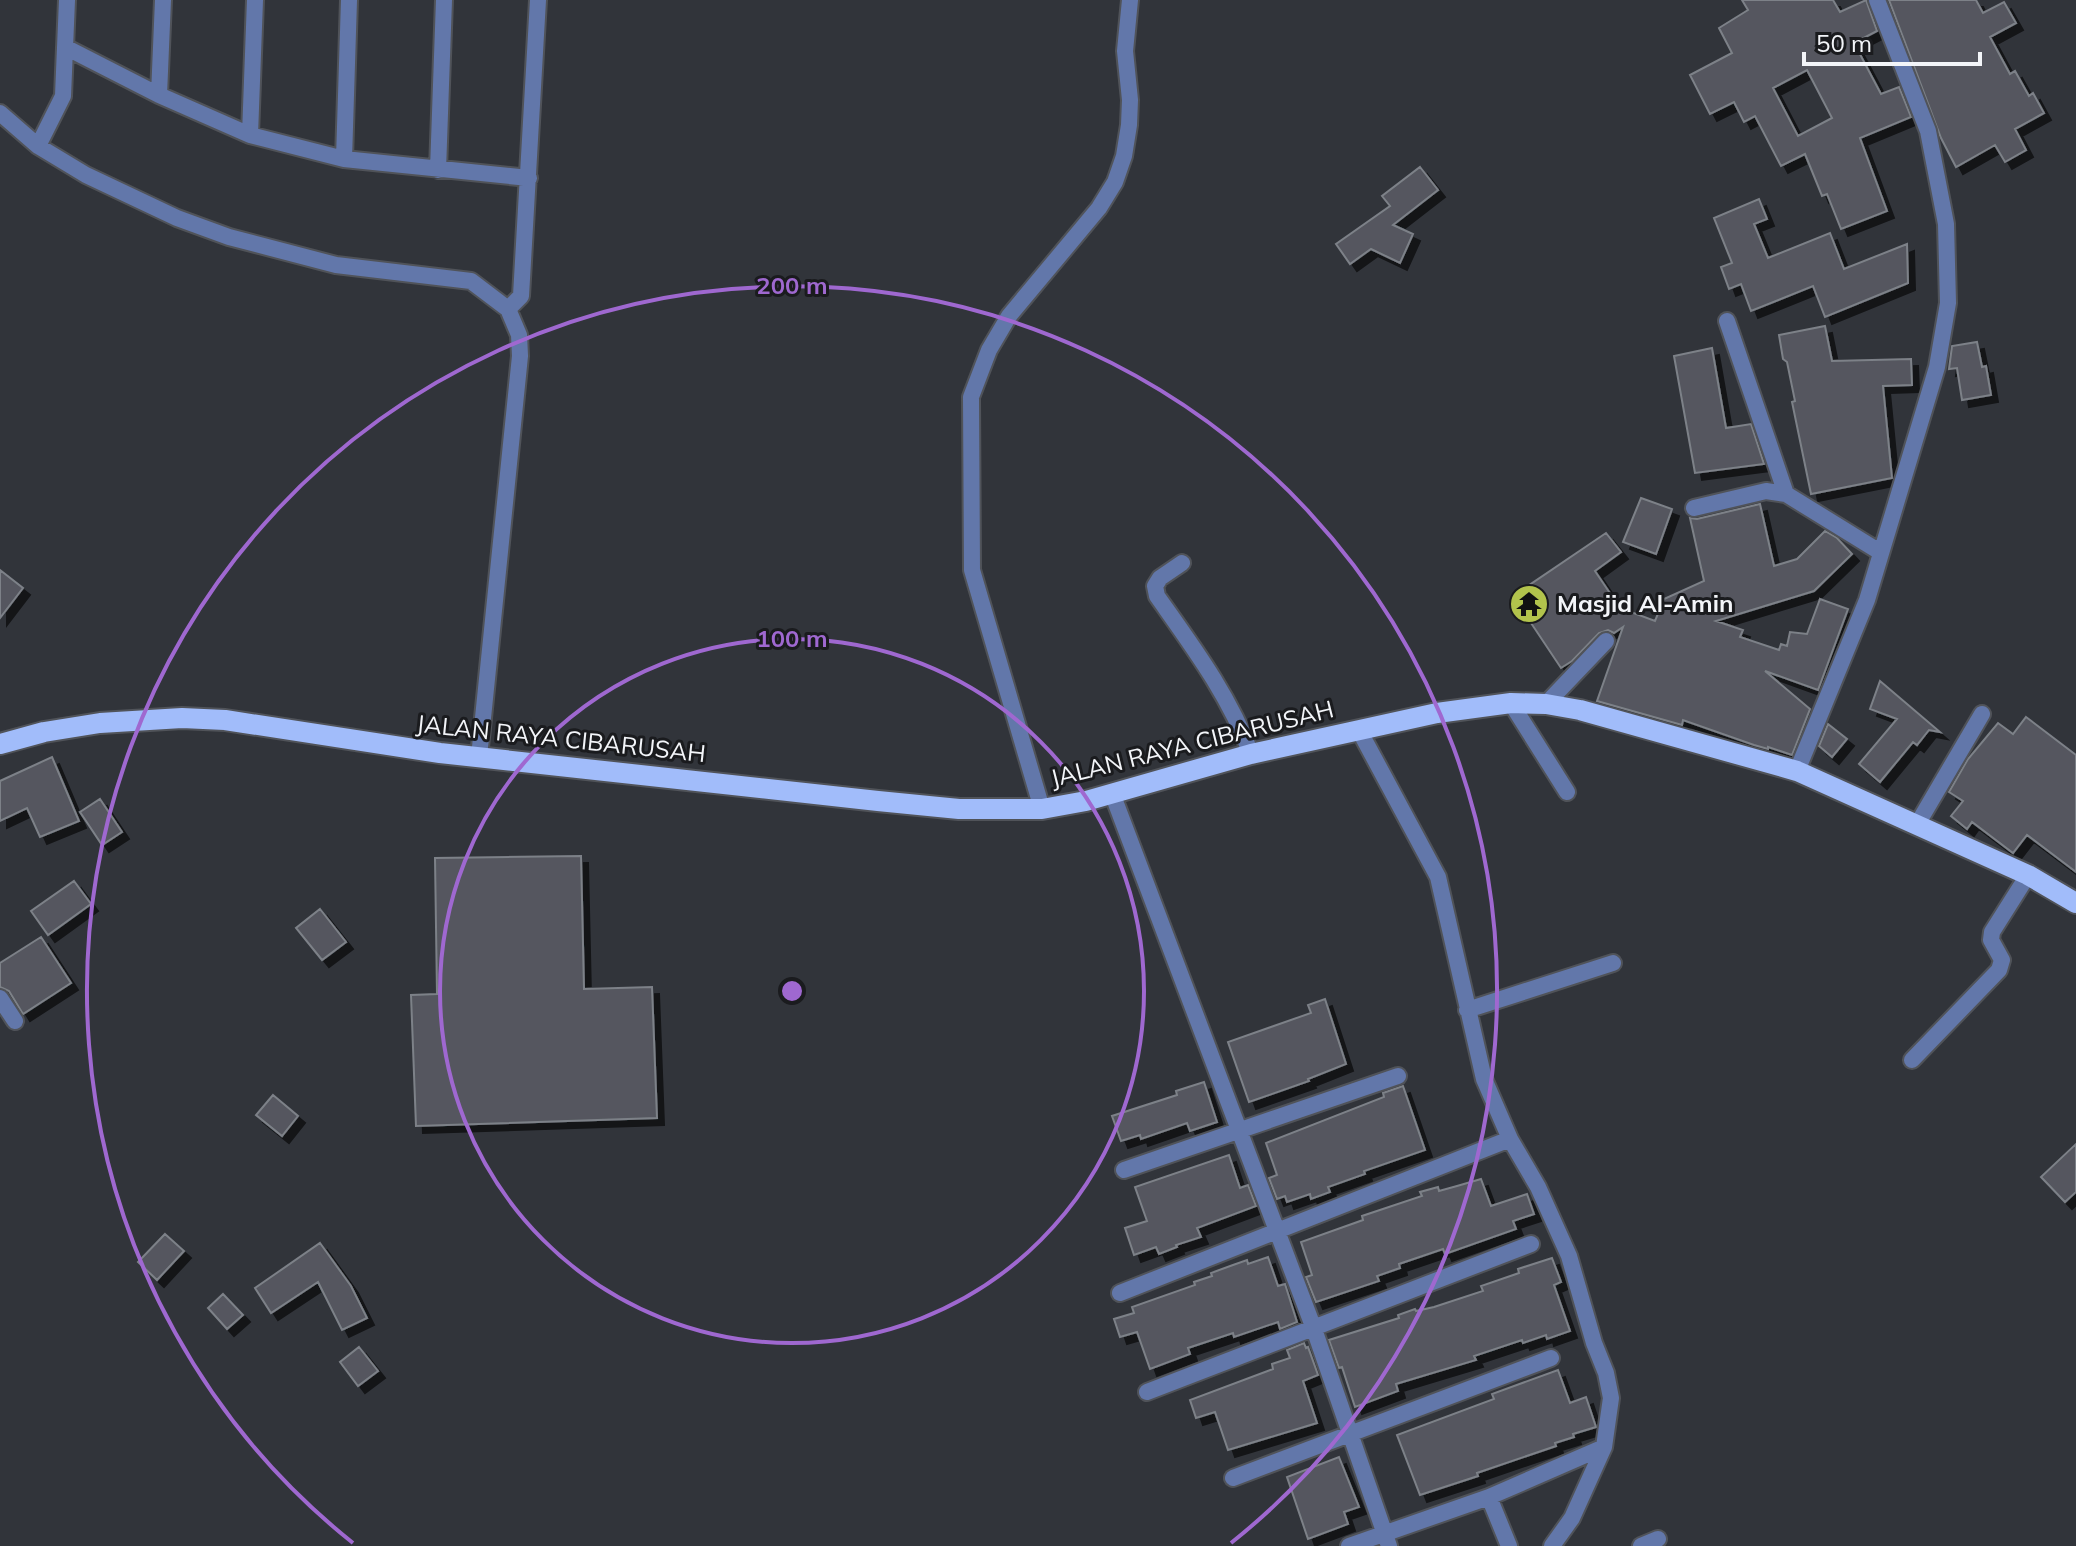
<svg xmlns="http://www.w3.org/2000/svg" width="2076" height="1546" font-family="Mulish,sans-serif">
<defs>
<filter id="shadow"><feDropShadow dx="7" dy="7" stdDeviation="0" flood-color="#0009"/></filter>
</defs>
<rect width="100%" height="100%" fill="#31343a"/>
<!-- building -->
<path fill="#54575e" stroke="#7d8188" stroke-width="2" fill-rule="evenodd" filter="url(#shadow)" d="M1742,0H1833L1840,12L1866,0L1877,31L1854,43L1881,94L1899,87L1911,117L1860,138L1887,211L1841,229L1827,194L1822,196L1805,154L1781,166L1755,116L1744,122L1734,102L1710,114L1690,75L1732,53L1719,28L1748,10ZM1807,70L1832,118L1798,136L1773,88Z
M1889,0H1976L1983,13L2004,2L2016,23L1990,37L2010,74L2015,71L2029,96L2033,93L2044,113L2015,129L2026,150L2005,162L1995,145L1956,167L1941,138Z
M1420,167L1438,190L1393,225L1413,234L1400,263L1371,249L1350,264L1336,244L1390,206L1382,196Z
M1759,199L1767,219L1754,224L1768,258L1830,233L1844,269L1907,244L1908,283L1825,317L1813,286L1751,311L1741,284L1729,289L1721,267L1732,263L1714,218Z
M1825,326L1832,361L1911,359L1912,385L1883,386L1892,478L1811,494L1792,402L1795,401L1787,362L1783,359L1779,335Z
M1977,342L1982,367L1986,366L1991,395L1962,400L1957,368L1949,369L1952,346Z
M1712,348L1726,428L1751,424L1764,464L1695,473L1674,356Z
M1641,498L1672,509L1656,554L1623,542Z
M1760,504L1774,566L1797,559L1825,531L1837,538L1852,554L1814,591L1716,621L1743,630L1740,637L1779,650L1781,644L1787,646L1790,632L1807,634L1820,599L1848,609L1818,690L1765,671L1810,709L1792,755L1768,747V749L1754,745L1683,720L1682,725L1597,701L1623,627L1614,633L1608,630L1599,633L1572,661L1561,668L1513,596L1606,533L1621,552L1595,571L1620,608L1655,621L1664,599L1704,581L1690,518L1697,519Z
M0,570L23,588L0,618Z
M1880,681L1940,732L1929,730L1917,745L1913,742L1880,782L1859,764L1897,719L1870,709Z
M2026,717L2076,755V872L2027,835L2013,853L1972,822L1967,829L1951,816L1963,801L1949,792L1968,759L1998,723L2013,734Z
M1828,724L1847,739L1832,757L1819,746Z
M52,757L79,821L40,837L27,808L0,821V781Z
M100,799L122,832L102,845L80,812Z
M581,856L584,989L652,987L657,1118L416,1126L411,995L437,994L435,858Z
M74,881L91,904L48,935L31,911Z
M320,909L346,942L322,960L296,928Z
M41,937L71,983L23,1014L9,991L0,987V963Z
M1325,999L1346,1064L1308,1079L1309,1081L1249,1102L1228,1042L1311,1013L1308,1005Z
M1204,1082L1217,1122L1190,1131L1187,1123L1141,1139L1140,1135L1121,1141L1112,1116L1177,1095L1176,1091Z
M1403,1086L1425,1150L1364,1171L1365,1174L1328,1187L1330,1192L1311,1199L1310,1194L1287,1202L1285,1196L1277,1199L1269,1178L1277,1175L1266,1143L1384,1097L1383,1093Z
M273,1095L298,1116L282,1136L256,1115Z
M2076,1144V1192L2065,1202L2041,1177Z
M1229,1155L1240,1188L1248,1185L1256,1206L1197,1228L1201,1237L1176,1245L1177,1247L1159,1254L1156,1247L1134,1255L1125,1228L1147,1221L1135,1187Z
M1481,1179L1491,1206L1527,1194L1534,1214L1513,1221L1516,1229L1445,1254L1443,1249L1399,1264L1400,1268L1377,1276L1379,1281L1316,1302L1306,1277L1312,1275L1301,1242L1363,1220L1362,1216L1422,1196L1420,1192L1438,1187L1439,1191L1457,1186Z
M165,1234L184,1251L157,1280L138,1262Z
M320,1243L351,1286L367,1318L342,1330L318,1282L271,1313L255,1288Z
M1268,1257L1278,1286L1285,1284L1297,1322L1280,1329L1278,1322L1234,1337L1233,1333L1188,1348L1190,1354L1150,1369L1137,1332L1120,1337L1114,1319L1134,1313L1132,1307L1195,1285L1194,1282L1212,1276L1211,1273L1233,1265L1247,1260L1248,1264Z
M1552,1258L1561,1282L1554,1285L1570,1331L1547,1339L1546,1335L1523,1343L1522,1340L1474,1356L1476,1360L1396,1384L1398,1391L1355,1407L1342,1367L1339,1368L1329,1340L1399,1318L1398,1315L1415,1309L1416,1311L1434,1307L1483,1291L1481,1286L1519,1273L1518,1269Z
M223,1294L243,1315L227,1329L208,1308Z
M1304,1343L1306,1348L1308,1347L1318,1375L1303,1381L1317,1423L1228,1450L1215,1412L1196,1418L1190,1400L1273,1369L1272,1364L1290,1358L1287,1350Z
M359,1347L378,1371L358,1386L340,1362Z
M1558,1370L1570,1403L1586,1397L1596,1427L1573,1434L1574,1437L1555,1443L1556,1446L1477,1473L1478,1476L1420,1495L1397,1435L1494,1399L1492,1394Z
M1339,1457L1359,1507L1344,1512L1348,1524L1308,1539L1287,1477Z"/>
<g fill="none" stroke-linecap="round" stroke-linejoin="round">
<defs>
<path id="street" d="M65,47L159,95L250,135L344,159L529,178
M159,95L163,0
M0,113L38,146L86,175L177,218L229,237L336,265L471,281L508,309L519,335L520,356L479,757
M250,135L255,0
M38,146L63,96L67,0
M344,159L349,0
M438,170L444,0
M508,309L521,296L538,0
M1727,321L1786,494
M1694,508L1766,491L1786,494L1880,552
M1182,563L1160,578L1155,586L1157,596C1193,647 1229,695 1251,754
M1511,703L1567,792
M1546,704L1606,641
M1359,730L1438,877L1484,1079L1510,1139L1538,1187L1569,1256L1594,1343L1606,1373L1611,1398L1604,1447L1572,1518L1552,1546
M1797,771L1867,600L1937,367L1948,303L1946,224L1928,131L1877,0
M1112,793L1314,1329L1389,1546
M1042,809L972,570L971,397L989,350L1009,316L1099,208L1115,182L1124,156L1129,125L1130,100L1125,51L1130,0
M1918,823L1982,714
M0,998L15,1021
M1467,1010L1613,963
M1912,1060L1999,970L2002,960L1991,940L1992,932L2028,875
M1124,1170L1398,1076
M1120,1293L1510,1139
M1147,1392L1531,1244
M1233,1478L1551,1358
M1489,1497L1509,1546
M1349,1546L1489,1497L1604,1447
M1641,1546L1658,1539"/>
<path id="primary" d="M0,744L44,732L100,723L182,718L225,720L440,753L878,801L959,809H1042L1086,801L1251,754L1437,713L1511,703L1546,704L1580,710L1797,771L2028,875L2076,903"/>
</defs>
<!-- street casing -->
<use href="#street" stroke="#505359" stroke-width="20"/>
<!-- primary casing -->
<use href="#primary" stroke="#505359" stroke-width="24"/>
<!-- street -->
<use href="#street" stroke="#6277aa" stroke-width="16"/>
<!-- primary -->
<use href="#primary" stroke="#a1bcfa" stroke-width="20"/>
</g>
<!-- distance rings -->
<g fill="none" stroke="#9f68d0" stroke-width="4">
<circle cx="792" cy="991" r="352"/>
<path d="M353 1543A705 705 0 1 1 1231 1543"/>
</g>
<!-- icons -->
<defs>
<symbol id="temple-disc" viewBox="-11 -11 22 22"><circle r="9.5" fill="#b2c34c" stroke="#1a1b1e"/><path d="M0-6L5-2H3V0L6.5 2.5H4V6H1.5V3h-3V6H-4V2.5H-6.5L-3 0V-2H-5Z" fill="#111"/></symbol>
</defs>
<g fill-rule="evenodd">
<use href="#temple-disc" x="1507" y="582" width="44" height="44"/>
</g>
<g text-anchor="middle" stroke-width="6" stroke-linejoin="round" paint-order="stroke">
<!-- poi labels -->
<g font-size="24" font-weight="bold" fill="#f3f5f9" stroke="#1a1b1e" text-anchor="start">
<text x="1557" y="612">Masjid Al-Amin</text>
</g>
<!-- street labels -->
<g font-size="24" fill="#f3f5f9" stroke="#1a1b1e">
<text transform="translate(561 739) rotate(6)" y="8">JALAN RAYA CIBARUSAH</text>
<text transform="translate(1192 744) rotate(-14)" y="8">JALAN RAYA CIBARUSAH</text>
</g>
</g>
<circle cx="792" cy="991" r="12" fill="#9f68d0" stroke="#1a1b1e" stroke-width="4"/>
<g font-size="24" text-anchor="middle" font-weight="bold" fill="#9f68d0" stroke="#1a1b1e" stroke-width="6" stroke-linejoin="round" paint-order="stroke">
<text x="792" y="294">200 m</text>
<text x="792" y="647">100 m</text>
</g>
<!-- scale -->
<path d="M1804 52v12h176v-12" fill="none" stroke="#f3f5f9" stroke-width="4"/>
<text x="1816" y="52" font-size="24" fill="#f3f5f9" stroke="#1a1b1e" stroke-width="6" paint-order="stroke">50 m</text>
</svg>
